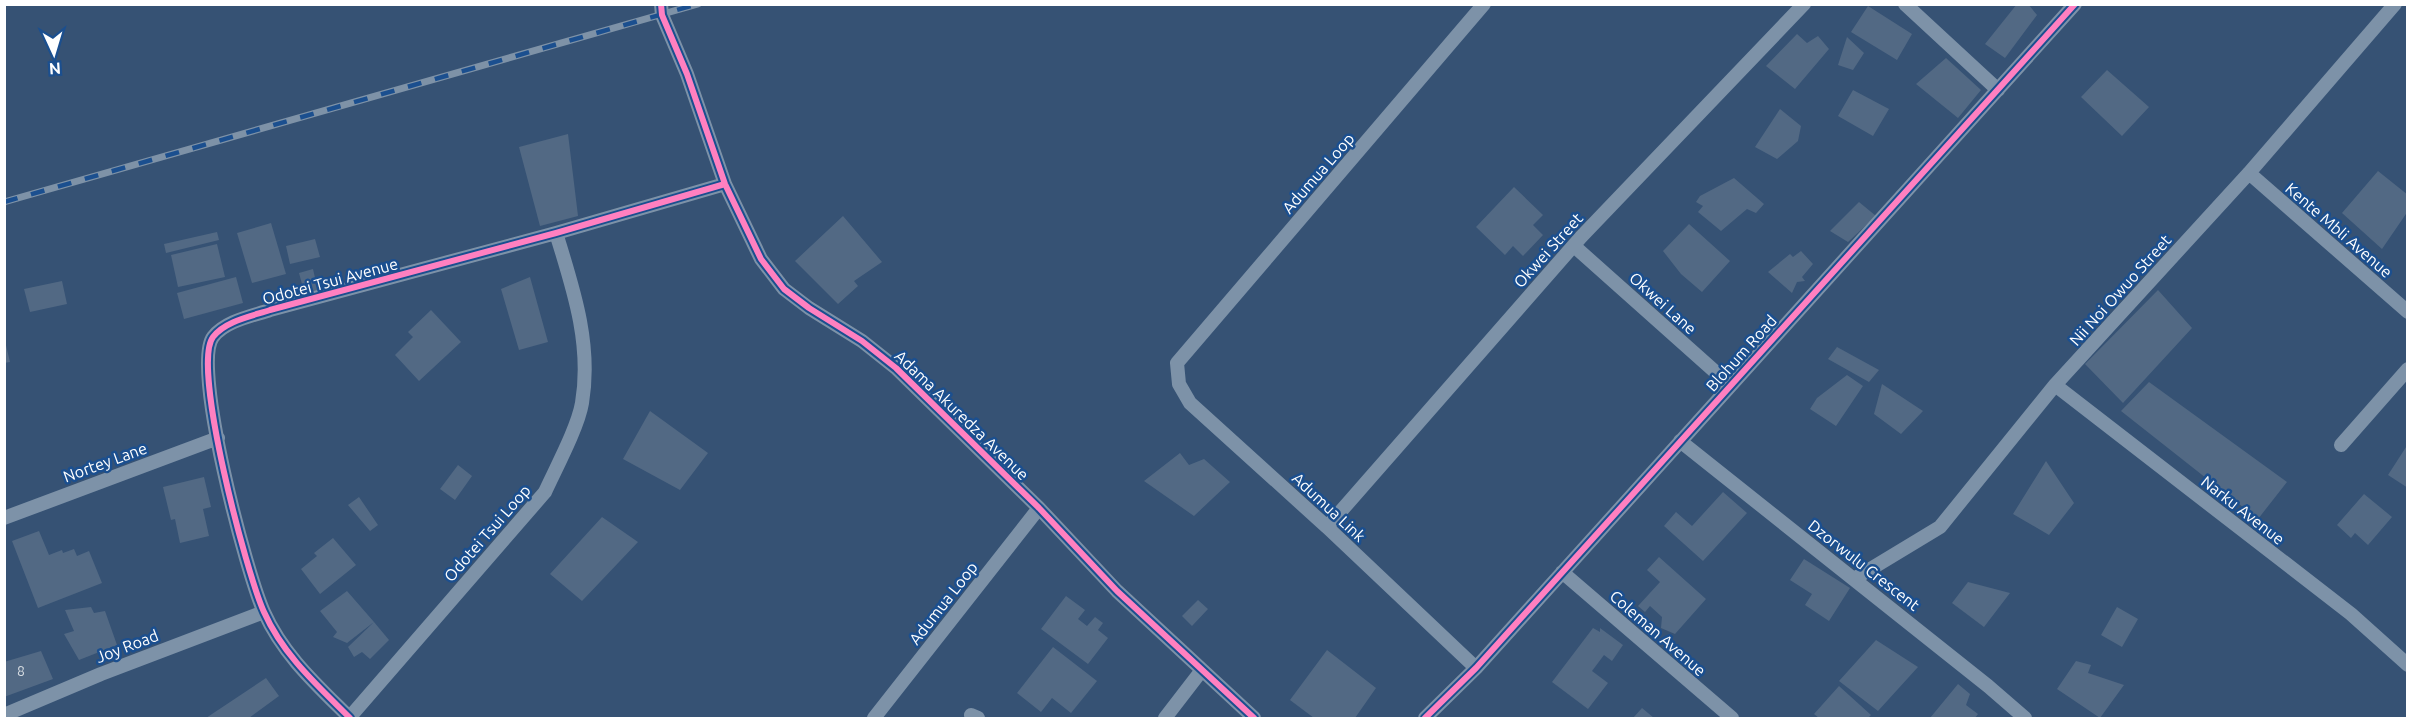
<svg xmlns="http://www.w3.org/2000/svg" width="2412" height="723" font-family="Ubuntu,sans-serif">
<rect width="100%" height="100%" fill="#365274"/>
<!-- building -->
<path fill="#526984" d="M2017,4H2028L2037,15L2005,58L1985,44Z
M1868,6L1912,34L1897,60L1851,32Z
M1797,34L1807,43L1818,36L1829,49L1795,89L1766,66Z
M1847,37L1864,53L1853,70L1838,65Z
M1946,58L1981,90L1958,118L1916,84Z
M2107,70L2149,107L2122,136L2081,97Z
M1853,90L1889,109L1873,136L1838,116Z
M1780,109L1801,126L1798,141L1777,159L1755,147Z
M568,134L578,216L540,226L519,147Z
M2378,171L2408,195V211L2382,249L2342,213Z
M1734,178L1764,204L1756,213L1747,209L1721,231L1698,212L1703,206L1696,202L1700,196Z
M1514,187L1543,215L1533,225L1543,235L1523,256L1513,246L1505,255L1476,227Z
M1859,202L1876,216L1848,242L1830,231Z
M843,216L882,262L854,281L858,286L838,304L795,261Z
M271,223L286,274L252,283L237,233Z
M1689,224L1730,261L1702,292L1681,274L1663,251Z
M217,232L219,240L166,253L164,244Z
M315,239L320,257L290,264L286,246Z
M217,244L225,277L178,287L171,255Z
M1801,251L1813,264L1802,277L1805,281L1797,282L1792,293L1768,272L1790,254L1793,257Z
M313,269L318,291L305,295L299,273Z
M236,277L243,303L184,319L177,293Z
M530,277L548,342L519,350L501,289Z
M62,281L67,304L30,312L24,289Z
M2158,290L2192,328L2123,403L2085,364Z
M431,310L461,342L419,381L395,355L413,337L408,332Z
M4,337L10,362L4,363Z
M1837,347L1879,370L1869,382L1828,359Z
M1847,375L1863,386L1836,426L1810,409L1817,398Z
M2149,382L2287,482L2258,519L2121,411Z
M1882,384L1923,411L1901,434L1874,414Z
M650,411L708,453L680,490L623,459Z
M2408,444V488L2388,475Z
M1180,453L1189,465L1204,459L1230,482L1194,516L1144,481Z
M2046,461L2074,503L2049,535L2013,514Z
M458,465L472,476L455,500L440,489Z
M204,477L211,507L203,509L209,536L180,543L175,519L171,520L163,487Z
M1723,492L1747,513L1703,561L1664,526L1676,512L1692,526Z
M2364,494L2392,517L2368,545L2355,533L2351,538L2337,525Z
M359,497L378,525L370,531L348,505Z
M602,517L638,542L582,601L550,574Z
M39,531L49,555L62,550L63,553L74,549L77,556L89,551L102,583L38,608L12,541Z
M333,538L356,565L320,594L301,569L317,556L314,553Z
M1659,557L1706,599L1675,634L1661,628L1662,617L1650,606L1645,612L1638,606L1660,582L1647,570Z
M1804,559L1850,588L1829,621L1805,605L1812,594L1790,580Z
M1968,582L2010,593L1984,627L1952,603Z
M347,591L374,622L347,643L333,637L337,632L320,611Z
M1066,596L1085,610L1078,619L1087,626L1095,617L1103,623L1098,630L1108,638L1088,664L1041,629Z
M1198,600L1208,609L1192,626L1182,616Z
M91,607L94,613L105,611L117,645L79,660L64,634L74,631L65,610Z
M2117,607L2138,619L2122,647L2101,635Z
M374,622L389,640L370,659L362,652L354,657L348,647Z
M1593,628L1600,632V628L1623,645L1612,661L1604,655L1592,671L1608,683L1588,709L1552,682Z
M1876,640L1918,667L1878,711L1839,681Z
M1053,647L1097,681L1071,713L1052,698L1041,712L1017,693Z
M1327,650L1376,688L1355,718H1314L1290,700Z
M41,651L53,679L4,697V662Z
M2076,661L2091,665L2088,673L2124,685L2100,718L2057,689Z
M266,678L279,696L249,718H206Z
M1958,684L1970,694L1966,705L1978,714L1975,718H1930Z
M1839,686L1871,715L1868,718H1819L1814,714Z
M1642,708L1654,718H1633Z"/>
<g fill="none" stroke-linecap="round" stroke-linejoin="round">
<!-- minor -->
<path stroke="#7d92a8" stroke-width="14" d="M661,4L662,15L687,74L725,184L761,259L784,289L809,308L862,341L896,368L1039,508L1117,591L1254,718
M1905,4L1998,90
M2249,173L2408,312
M1574,246L1730,385
M2055,385L2351,614L2408,665
M1680,441L1988,686L2025,718
M2341,445L2408,369
M4,518L218,438
M1327,527L1581,237L1804,4
M1562,572L1732,718
M1854,579L1940,527L2055,385L2249,173L2395,4
M1476,668L1327,527L1190,403L1179,384L1177,363L1484,4
M4,715L101,674L264,612
M971,715L978,718
M349,718L545,492C556,468 578,427 582,403C592,344 573,288 556,233
M350,718C318,686 283,655 264,612C247,575 191,366 213,337C225,321 252,316 270,310L556,233L725,184
M874,718L1039,508
M1165,718L1202,670
M1425,718L1476,668L2075,4"/>
<defs>
<path id="rail" d="M4,202L698,4"/>
</defs>
<!-- rail casing -->
<use href="#rail" stroke="#7e92a7" stroke-width="7"/>
<!-- rail -->
<use href="#rail" stroke="#1b4f8f" stroke-width="4.5" stroke-dasharray="14" stroke-linecap="butt"/>
<defs>
<path id="cycleway" d="M661,4L662,15L687,74L725,184L761,259L784,289L809,308L862,341L896,368L1039,508L1117,591L1254,718
M350,718C318,686 283,655 264,612C247,575 191,366 213,337C225,321 252,316 270,310L556,233L725,184
M1425,718L1476,668L2075,4"/>
</defs>
<!-- cycleway casing -->
<use href="#cycleway" stroke="#1b4f8f" stroke-width="10"/>
<!-- cycleway -->
<use href="#cycleway" stroke="#ff80c0" stroke-width="6"/>
</g>
<g text-anchor="middle" stroke-width="5" stroke-linejoin="round" paint-order="stroke">
<!-- number labels -->
<g font-size="14" fill="#d4dae0">
<text x="21" y="676">8</text>
</g>
<!-- street labels -->
<g font-size="16" fill="#fff" stroke="#1b4f8f">
<text transform="translate(1318 173) rotate(-49)" y="6">Adumua Loop</text>
<text transform="translate(2339 230) rotate(41)" y="6">Kente Mbli Avenue</text>
<text transform="translate(1548 250) rotate(-48)" y="6">Okwei Street</text>
<text transform="translate(330 281) rotate(-15)" y="6">Odotei Tsui Avenue</text>
<text transform="translate(2120 290) rotate(-48)" y="6">Nii Noi Owuo Street</text>
<text transform="translate(1663 303) rotate(42)" y="6">Okwei Lane</text>
<text transform="translate(1741 353) rotate(-48)" y="6">Blohum Road</text>
<text transform="translate(962 415) rotate(44)" y="6">Adama Akuredza Avenue</text>
<text transform="translate(105 462) rotate(-20)" y="6">Nortey Lane</text>
<text transform="translate(1329 507) rotate(43)" y="6">Adumua Link</text>
<text transform="translate(2243 510) rotate(38)" y="6">Narku Avenue</text>
<text transform="translate(487 533) rotate(-49)" y="6">Odotei Tsui Loop</text>
<text transform="translate(1864 565) rotate(38)" y="6">Dzorwulu Crescent</text>
<text transform="translate(943 603) rotate(-52)" y="6">Adumua Loop</text>
<text transform="translate(1658 633) rotate(41)" y="6">Coleman Avenue</text>
<text transform="translate(127 646) rotate(-21)" y="6">Joy Road</text>
</g>
</g>
<!-- border -->
<rect width="2412" height="723" fill="none" stroke="#ffffff" stroke-width="12"/>
<!-- north arrow -->
<g transform="translate(54 54) rotate(176)" stroke="#1b4f8f" stroke-width="4.5" paint-order="stroke">
<path d="M0-4.5L10 22L0 15L-10 22Z" fill="#ffffff"/>
<text y="-9" font-size="16" font-weight="bold" text-anchor="middle" fill="#ffffff">N</text>
</g>
</svg>
